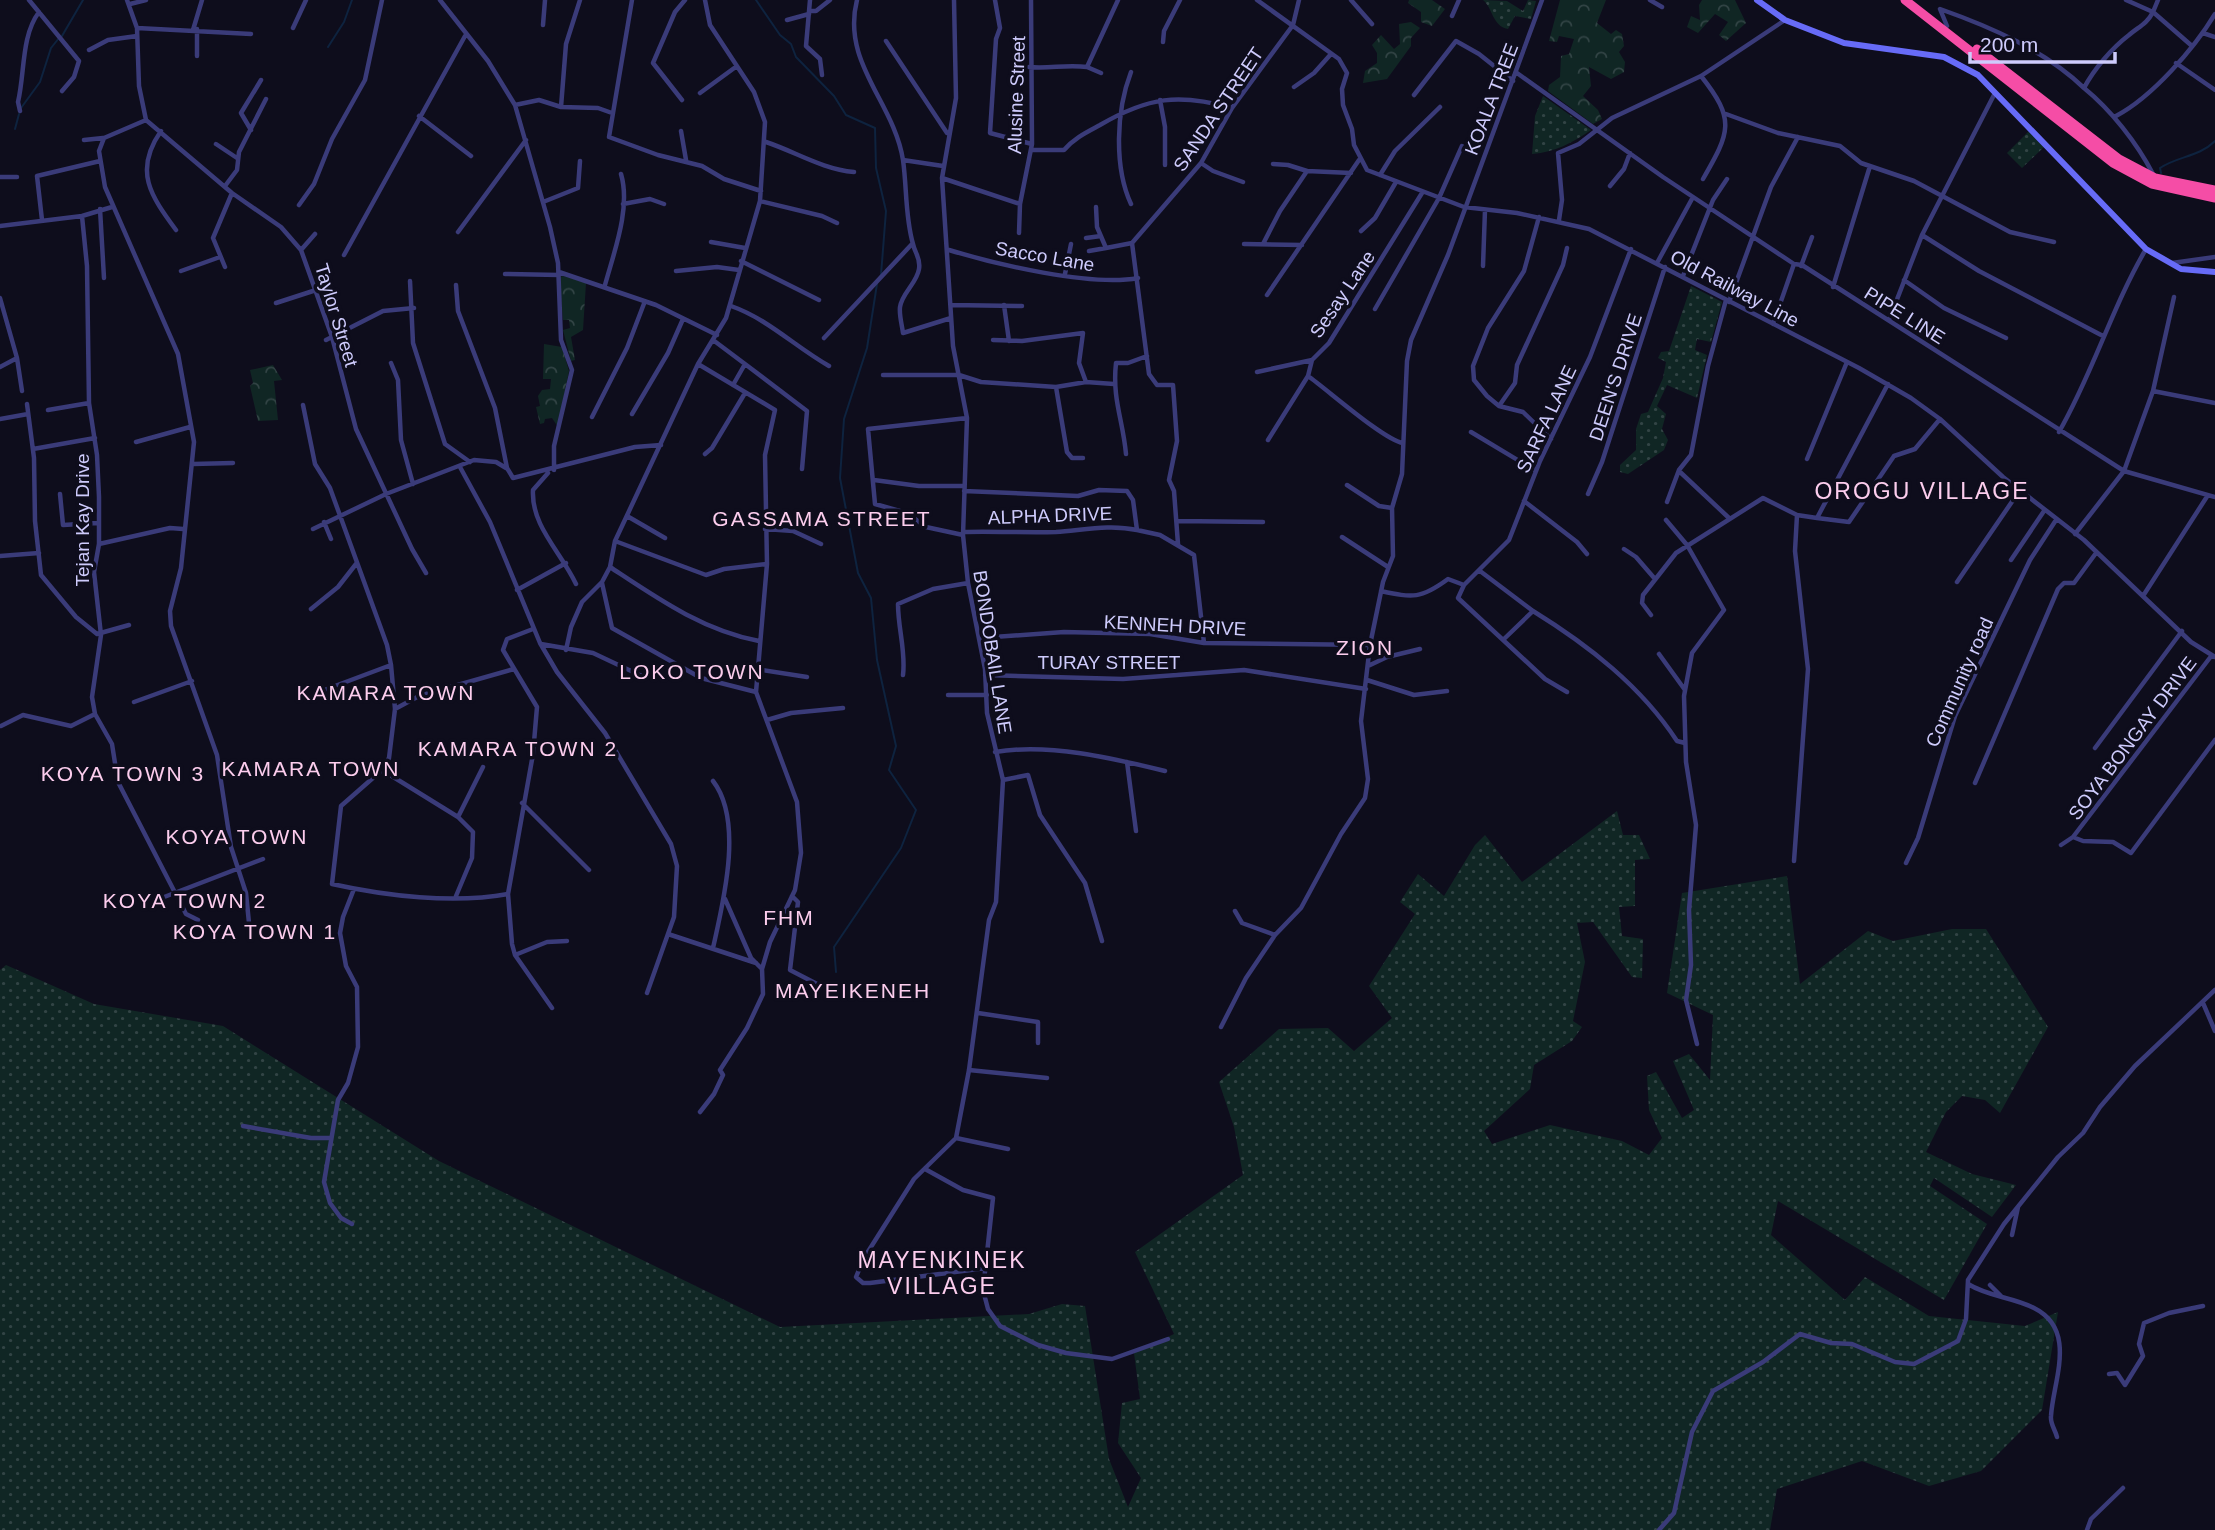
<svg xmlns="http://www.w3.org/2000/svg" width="2215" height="1530" font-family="Helvetica,sans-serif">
<defs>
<pattern id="grass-dots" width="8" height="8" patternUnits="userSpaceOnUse" patternTransform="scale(1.75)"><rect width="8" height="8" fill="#102624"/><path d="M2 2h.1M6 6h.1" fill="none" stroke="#324445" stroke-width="1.8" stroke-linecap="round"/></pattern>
<pattern id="forest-crowns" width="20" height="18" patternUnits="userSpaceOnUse" patternTransform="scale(1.75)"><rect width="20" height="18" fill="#102624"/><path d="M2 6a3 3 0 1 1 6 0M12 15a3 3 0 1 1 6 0" fill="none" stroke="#324445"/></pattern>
</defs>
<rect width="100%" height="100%" fill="#0e0d1c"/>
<!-- grass -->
<path fill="url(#grass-dots)" d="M1483,0L1507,1L1523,11L1528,0L1536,1L1531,19L1515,16L1508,29C1492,26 1493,8 1483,0Z
M1543,96L1591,130C1572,143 1555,152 1532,154L1535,116Z
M2029,131L2044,147L2022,168L2007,153Z
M1691,286L1722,302L1711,342L1697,339L1695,350L1707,355L1697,398L1667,385L1657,406L1666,414L1662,429L1668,440L1664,450L1628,474L1620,472V465L1636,450V429L1641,414L1648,412L1663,378L1666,362L1658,358L1661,352L1669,351Z
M1617,811L1623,835H1639L1650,859L1635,860V906L1619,907L1622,936L1643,939L1642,978L1632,977L1593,922L1577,923L1585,962L1573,1021L1582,1027L1572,1041L1534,1065L1530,1089L1484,1131L1492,1144L1550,1125L1622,1141L1649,1155L1662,1138L1649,1110L1647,1076L1656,1072L1682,1118L1694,1110L1673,1061L1689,1054L1710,1080L1713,1015L1667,993L1682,893L1787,876L1800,984L1868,931L1893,941L1952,929H1986L2048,1027L2000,1113L1985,1100L1962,1096L1946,1112L1926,1152L1972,1174L2016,1185L1992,1217L1934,1178L1930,1186L1987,1224L1944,1300L1778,1201L1771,1235L1845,1300L1865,1277L1929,1316L2025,1326L2058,1312L2042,1410L1981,1471L1929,1486L1862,1461L1777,1489L1770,1530H0V970L6,965L94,1004L223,1026L439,1161L780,1327L1029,1314L1062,1304L1085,1306L1109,1459L1128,1507L1141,1478L1118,1443L1122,1403L1140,1399L1134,1353L1174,1334L1135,1252L1243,1175L1234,1127L1219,1082L1279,1029L1328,1028L1354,1051L1392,1018L1369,986L1415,914L1400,902L1418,874L1444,896L1475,845L1485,835L1522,882Z"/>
<!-- forest -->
<path fill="url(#forest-crowns)" d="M1409,0H1432L1445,9L1432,26L1421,22V12L1408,3Z
M1560,0H1606L1597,23L1611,34L1616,30L1622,34L1624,46L1619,52L1625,62L1624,72L1611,79L1589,67L1591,86L1583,96L1598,110L1602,119L1593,124L1548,91L1549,85L1560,77L1561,56L1569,54L1574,39L1559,36L1557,42L1549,41Z
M1702,0H1735L1746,23L1726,41L1719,35L1728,22L1715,14L1698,33L1687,27L1691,16L1700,20L1699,5Z
M1411,22L1420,28L1411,38V46L1387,79L1363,83L1365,71L1377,63V53L1372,45L1381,35L1394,49L1400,44L1399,24Z
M564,276L586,283L583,330L571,337L575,360L571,361L563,330L570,328L569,320H563L559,277Z
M544,344L562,347L569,371L558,427L552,418L545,419L544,423L540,424L536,407L540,406L538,396L542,390L550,389L551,379H543Z
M273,365L282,380L274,381L278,420L258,421L250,386L253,383L250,370Z"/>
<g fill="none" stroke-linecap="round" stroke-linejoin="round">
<!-- stream -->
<path stroke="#0e233f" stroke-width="2" d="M756,0L780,35L791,44L796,57L834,96L846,115L875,128L876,168L886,211L881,275
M62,36L83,0
M328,47L344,22L352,0
M21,108L40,82L51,48L59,38
M15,129L19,114
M2161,173L2160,168C2178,156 2199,157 2215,141
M836,972L834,947L901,848L916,810L889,770L896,746L877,660L871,598L858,573L840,478L844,419L867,348L877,284"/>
<!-- street -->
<path stroke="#3a3b79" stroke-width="4.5" d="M29,0L79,61L74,77L62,91
M127,0L137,28L139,86L146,120
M440,0L488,61L515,105L550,227L558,263L561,340L572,370L554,446V470
M632,0L609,137L658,155L702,166L724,179L761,191
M810,0L806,46L820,59L822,75
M857,0C841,63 894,102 903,160C907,188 905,217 913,244C915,254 921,258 919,269C917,283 902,293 900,307C899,315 902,325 903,333L951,318
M954,0L956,98L942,178L953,346L967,418L963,535L968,583L985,669L987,713L1003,780L996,902L989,920L969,1070L956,1138L914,1179L864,1258L856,1277L863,1283H870L986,1268
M995,0L1000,28L996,39L990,133L1032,144
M1257,0L1339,59L1347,73L1342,89L1343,105L1352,129L1354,145L1367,170L1464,207L1517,213L1589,229L1859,368L1911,398L1940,419L2003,477L2084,540L2191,642L2215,657
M1351,0L1372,24
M1650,0L1662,7
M2126,0L2153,12L2158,0
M130,4L146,0
M810,11H816L830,0
M1452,16L1459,0
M787,20L809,14
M543,25L545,0
M1947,26L1940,9C1991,27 2044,50 2084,88
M137,28L251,34
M293,28L306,0
M197,29V56
M193,30L202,0
M2203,33L2215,37
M886,41L947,133
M1163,42L1164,31L1180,0
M89,50L108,40L137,36
M2176,63L2215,90
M1029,67C1050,69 1066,64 1087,67L1118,0
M1087,67L1101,73
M1131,72C1116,111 1114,167 1131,204
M1517,73L1663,177L1794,264L1802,265L2124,471L2215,497
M1701,76C1736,120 1730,132 1703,179
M1294,87L1314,73L1331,54
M700,93L737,66
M1414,95L1456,41L1479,54L1513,81
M682,100L653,63L675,12L685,0
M1160,100L1165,127V165
M515,105L539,100L561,107L598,108L612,113
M561,107L566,44L580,0
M20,111L18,102C25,73 21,36 39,12
M1726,114L1778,133L1840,146L1861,163L1914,181L2010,232L2054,242
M419,116L471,156
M2116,116C2152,97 2194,49 2215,14
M146,120L104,138L99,151L105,187L178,354L194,442L181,568L170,611L171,626L217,755L231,847L246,893L249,923
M146,120L232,193L281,227L301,250L332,337L356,429L412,549L426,573
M251,130L241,113L261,80
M161,131C133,171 151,196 176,230
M681,131L686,160
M84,140L103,138
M766,142C796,152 822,169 854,172
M216,144L237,158
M1031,150H1064C1074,138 1087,132 1100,125C1148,97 1179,93 1232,108
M903,160L943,166
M1201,163L1213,171L1243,182
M1273,164L1288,165L1307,171
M2153,174C2137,143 2111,110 2084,88C2094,69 2112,48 2129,35C2138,27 2147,24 2153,12L2192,46
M1380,175L1395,151L1440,107
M0,177H17
M942,178L1020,204
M225,186L237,170L239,152L266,99
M1610,186L1624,169L1630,153
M760,201L822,216L837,223
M543,202L578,188L580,161
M623,204L650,199L664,204
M299,205L314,184L332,139L365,80L382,0
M1096,207L1097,227L1106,248L1132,243
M100,209L104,278
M82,216L87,266L89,403L97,455L99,497V544L94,572L101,635L92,697L95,714L112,744L118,782L186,914L198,920
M1539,217L1524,271L1488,328L1473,366L1474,380L1487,396L1499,406L1523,412L1551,439
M42,220L37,176L100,161
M1559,220L1562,200L1558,153L1579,144L1612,118L1701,76L1785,20
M0,226L82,216L112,207
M1361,231L1375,218L1396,182
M458,232L526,140
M1019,233L1020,204L1032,144L1031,0
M1922,235L1979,271L2103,336
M1086,238L1101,236
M711,242L745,248
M1244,244L1302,245
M1263,244L1280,211L1307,171L1351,173
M301,250L315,234
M949,250C995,264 1091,287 1138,278
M1089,251L1106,248
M344,255L465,36
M741,261L819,300
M1657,263L1693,197
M2172,263L2215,257
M1483,266L1485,210
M1801,266L1812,237
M225,267L213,238L232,193
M181,271L220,257
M676,271L717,267L739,270
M559,272L656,305L717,335
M505,274L559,275
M1065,274L1071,244
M1683,276L1713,200L1727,179
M1904,280L1944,308L2006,338
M410,281L413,343L445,444L470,462
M456,285L458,311L495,408L507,468L513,478L635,447L661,445
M605,285C614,252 631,208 621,174
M1833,287L1870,166
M1267,295L1359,160
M0,298L17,358L0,367
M1729,302L1771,187L1798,137
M276,303L313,291
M951,305L1022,306
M1004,305L1009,341
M731,306C768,319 794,346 829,366
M1375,309L1439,198L1462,146
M1889,320L1922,235L1995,93
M1773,324L1794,264
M824,338L912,244
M326,340L383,311L414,308
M713,340L745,364L733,385
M993,340L1022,341L1083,333L1079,363L1086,382
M17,358L22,391
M1312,360L1308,376C1329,391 1384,440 1403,443
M391,363L398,380L401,440L413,484
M698,364L775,410L765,455L767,564L756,692L797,802L801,853L795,890L770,942L762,969L763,994L747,1028L720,1070L723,1075L714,1094L700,1112
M745,364L807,411L802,469
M1257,372L1312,360L1329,343L1422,193
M883,375H959L981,382L1056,387L1086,382L1114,384
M1056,387L1067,452L1072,458H1083
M2153,391L2215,403
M27,404L34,458L35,521L41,575L76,617L97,634L129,625
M303,405L315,464L330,488L387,645L391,665L395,709L389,758L382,770L341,806L332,884C386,896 453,904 508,894
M1499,406L1515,383L1517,365L1563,265L1567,248
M48,410L89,403
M632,414L668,353L683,319
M592,417L627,348L645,301
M0,419L28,414
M1471,432L1536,471
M2059,432C2093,373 2112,307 2146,249
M1268,440L1308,376
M136,442L190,427
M33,449L95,438
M705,454L712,448L745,393
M1126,454C1123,420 1112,399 1116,363H1128L1147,356
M1807,459L1847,362
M193,464L233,463
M460,467L490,522L540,643L557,672L605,733L671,844L677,866L674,917L647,993
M1679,471L1729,518
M548,473L533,490C531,526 561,552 576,584
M874,480L919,486H964
M1347,485L1379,506L1392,508
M964,491L1078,496L1099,490L1127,491L1133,500L1137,530L1160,535L1194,555L1204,643
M60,494L63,525L98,523
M1588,494L1602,462L1665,267
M1524,501L1577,542L1587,554
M1667,502L1679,470L1691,455L1708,366L1726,300
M627,516L665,538
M1817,518L1849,522L1894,456L1915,449L1940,419
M1666,520L1687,545L1724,610L1692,653L1684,696L1686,762L1696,825L1689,910L1691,965L1686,1000L1697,1044
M1177,521L1263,522
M324,522L331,539
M313,529L386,494L474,460L496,462L506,468
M765,529L793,531L821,544
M963,532C994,531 1025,533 1056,532C1084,530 1110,524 1137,530
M2075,534L2124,471L2153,391L2174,297
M963,535L926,527L907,513L875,504L868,429L967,418
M1342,537L1388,567
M615,541L706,575L724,569L767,564
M99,544L170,528L183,529
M1178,544L1174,491L1169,480L1177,441L1173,385H1157L1149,374L1132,243L1201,163L1232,108L1293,25L1299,0
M1624,549L1636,557L1655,579
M0,556L39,553
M2011,560L2044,511
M610,567C657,598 702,630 759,641
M1480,571L1533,611
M1957,582L2020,490
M602,583L612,628L701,678L756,692
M517,590L566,563
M1381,591C1413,598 1421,599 1448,579L1464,585
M2143,596L2208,495
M311,609L338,587L356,564
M1651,615L1642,603L1643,595L1676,553L1763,498L1797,515L1817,518L1888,384
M533,629L507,639L503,650L537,707L533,754L508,894L512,944L515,955L552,1008
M980,638L1064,632L1150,634L1204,643L1370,645
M1504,639L1533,611C1588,645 1641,686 1677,741L1685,743
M541,644L593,653L646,678
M566,650L571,627L582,602L602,582L610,567L615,541L698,364L726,318L760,201L765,122L754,92L710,25L705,0
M1659,654L1685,690
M1368,666L1387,657L1420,649
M756,669L807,677
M903,675C906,651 898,629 898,604L933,589L968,583
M985,675L1123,679L1244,670L1366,689
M1367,680L1414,695L1447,691
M319,692L391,665
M1567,692L1545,679L1458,598L1464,585L1509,540L1540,461L1590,357L1631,249
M948,695H987
M134,702L192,681
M395,709L419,696L514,669
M767,720L791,713L843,708
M1,726L23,715L71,726L95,714
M2095,748L2182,631
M995,752C1049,743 1112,758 1165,771
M1127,762L1136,831
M382,770L458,817L473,832L472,858L456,896
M1003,780L1028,775L1040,815L1085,883L1102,941
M713,781C744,821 723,903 713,948
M1975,783L2058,589L2064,583H2074L2096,553
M522,803L589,870
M458,817L483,767
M2073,837L2212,655
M2061,845L2073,837L2083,841L2113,842L2131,853L2215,740
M1794,861L1808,669L1795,551L1797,515
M1906,863L1918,838L1955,716L2030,560L2056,520
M792,896L798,902L790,970L819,985
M159,899L263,859
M725,899L751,958L762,969
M1235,911L1242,923L1275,935
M668,934L756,963
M515,955L547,942L567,941
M2203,1003L2215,1031
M978,1013L1038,1022V1043
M1221,1027L1246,978L1275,935L1301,908L1341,834L1365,798L1368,779L1361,721L1370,645L1383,582L1393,556L1392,508L1402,474L1407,361L1411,340L1448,255L1542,0
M969,1070L1047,1078
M243,1126L311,1138H330
M956,1138L1008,1149
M925,1169L963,1190L993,1198L983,1290L988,1309L1000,1326L1038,1345L1066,1353L1112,1359L1168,1339
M352,1224L341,1218L330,1203L324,1182L338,1100L348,1083L358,1047L357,987L346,966L340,933L343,917L354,889
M2012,1235L2018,1207
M1968,1284C1989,1297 2013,1297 2034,1308C2078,1330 2053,1381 2051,1416C2050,1424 2055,1429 2057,1437
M1990,1285L2001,1296
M2109,1374L2117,1373L2125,1385L2143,1356L2139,1344L2144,1323L2169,1313L2203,1306
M1659,1530L1674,1513L1692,1432L1713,1391L1763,1362L1800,1334L1831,1343L1852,1344L1895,1362L1914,1364L1958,1341L1966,1319L1968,1280L2004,1224L2058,1157L2083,1133L2100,1107L2135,1066L2215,990
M2087,1530L2091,1519L2123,1488"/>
<!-- secondary -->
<path stroke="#676bf7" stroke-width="6" d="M1757,0L1785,20L1844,43L1944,57L1978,75L2146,249L2181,269L2215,272"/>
<!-- highway -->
<path stroke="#f54da6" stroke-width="9" d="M1905,0L2113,163L2152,184L2215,198
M1977,49L2119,159L2155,178L2215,190"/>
</g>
<g text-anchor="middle" stroke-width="7" stroke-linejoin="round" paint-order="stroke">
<!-- street labels -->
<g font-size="19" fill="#cecbfc" stroke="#0e0d1c">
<text transform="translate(1016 95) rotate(-88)" y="7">Alusine Street</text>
<text transform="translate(1491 99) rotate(-69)" y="7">KOALA TREE</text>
<text transform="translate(1218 109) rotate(-56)" y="7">SANDA STREET</text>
<text transform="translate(1045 256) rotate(10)" y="7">Sacco Lane</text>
<text transform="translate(1735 288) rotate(28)" y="7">Old Railway Line</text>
<text transform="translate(1342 294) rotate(-56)" y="7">Sesay Lane</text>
<text transform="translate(337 315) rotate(73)" y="7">Taylor Street</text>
<text transform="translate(1905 315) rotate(32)" y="7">PIPE LINE</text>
<text transform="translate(1615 377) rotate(-72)" y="7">DEEN'S DRIVE</text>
<text transform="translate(1546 419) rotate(-65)" y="7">SARFA LANE</text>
<text transform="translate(1050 515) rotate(-2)" y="7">ALPHA DRIVE</text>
<text transform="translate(82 520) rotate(-90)" y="7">Tejan Kay Drive</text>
<text transform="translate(1175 625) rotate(3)" y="7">KENNEH DRIVE</text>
<text transform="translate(993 652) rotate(81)" y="7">BONDOBAIL LANE</text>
<text x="1109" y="669">TURAY STREET</text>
<text transform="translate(1959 682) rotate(-66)" y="7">Community road</text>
<text transform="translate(2132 738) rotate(-53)" y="7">SOYA BONGAY DRIVE</text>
</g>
<!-- neighbourhood labels -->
<g font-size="21" letter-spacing="2" fill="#fccded" stroke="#0e0d1c">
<text x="822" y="526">GASSAMA STREET</text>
<text x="1365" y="655">ZION</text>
<text x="692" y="679">LOKO TOWN</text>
<text x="386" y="700">KAMARA TOWN</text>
<text x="518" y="756">KAMARA TOWN 2</text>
<text x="311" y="776">KAMARA TOWN</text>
<text x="123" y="781">KOYA TOWN 3</text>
<text x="237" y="844">KOYA TOWN</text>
<text x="185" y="908">KOYA TOWN 2</text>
<text x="789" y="925">FHM</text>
<text x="255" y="939">KOYA TOWN 1</text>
<text x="853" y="998">MAYEIKENEH</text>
</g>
<!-- quarter labels -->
<g font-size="23" letter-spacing="2" fill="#fccded" stroke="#0e0d1c">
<text x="1922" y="499">OROGU VILLAGE</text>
<text x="942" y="1268">MAYENKINEK<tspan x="942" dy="26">VILLAGE</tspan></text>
</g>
</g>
<!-- scale -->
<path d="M1970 52v10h145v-10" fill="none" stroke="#cecbfc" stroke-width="3.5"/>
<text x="1980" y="52" font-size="21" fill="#cecbfc" stroke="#0e0d1c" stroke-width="5" paint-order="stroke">200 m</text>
</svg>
